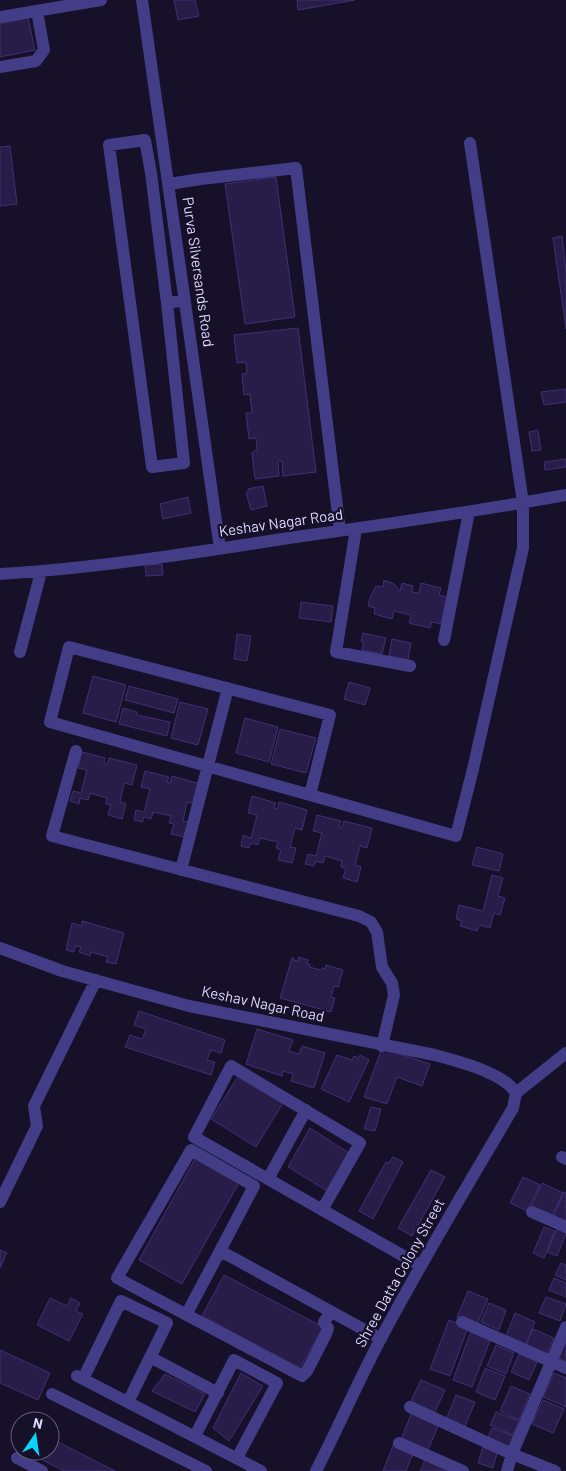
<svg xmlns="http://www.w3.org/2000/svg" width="566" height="1471" font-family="Barlow,sans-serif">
<rect width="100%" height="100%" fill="#161029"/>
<!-- building -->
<path fill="#281d49" stroke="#412f75" d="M174,0H195L199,16L178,20Z
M297,0H355L298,10Z
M28,18L35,50L0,57V24Z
M10,146L17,204L0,206V147Z
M276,177L295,317L245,324L225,184Z
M562,236L566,271V329L553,238Z
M298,328L316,472L283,476L282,461H278L279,476L255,479L252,453L257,449L256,438L249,439L246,413H252L250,394L244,395L242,374L247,373L246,362L237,363L234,335Z
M566,389V402L544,405L541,392Z
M538,430L541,450L532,451L529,432Z
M566,459V467L545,470L544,462Z
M263,486L267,506L251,510L246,493L248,492V489Z
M188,497L191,513L163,519L160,504Z
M162,564L163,575L146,576L145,565Z
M384,580L394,584L400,591L402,583L413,586L412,592L419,593L421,583L441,588L439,595L447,597L441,624L432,622L430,628L409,623L411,615L394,611L392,619L374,614L375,608L368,606L370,598L376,586L383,587Z
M301,602L333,606L331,622L299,618Z
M363,633L386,638L382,654L362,650L364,642H361Z
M237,634L251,636L247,661L234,659Z
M392,639L411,643L408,660L389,656Z
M93,676L126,685L116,722L83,713Z
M349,682L370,688L365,705L344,699Z
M129,686L178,699L174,713L125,700Z
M180,702L208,709L198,745L171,738Z
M123,708L137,712V715L170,722L167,736L119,724Z
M245,718L278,727L269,762L236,753Z
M280,729L316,738L306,773L271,764Z
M82,752L105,758L104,764L107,765L109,758L137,765L132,785L124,783L120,802L126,804L122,819L108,815L111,805L106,804L107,798L90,793L88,800L80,798L79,804L70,801L73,791L81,793L87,770L78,768Z
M145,771L169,777L167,782L170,783L172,776L200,784L195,804L187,802L183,821L189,822L185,837L171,834L174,824L169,823L171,816L153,812L151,819L144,817L142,822L134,820L136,810L144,812L150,789L141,787Z
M252,796L276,803L274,808L278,809L279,802L307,810L302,830L295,828L290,847L296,848L292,863L278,860L281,850L276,848L278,842L260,838L258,845L251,843L249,848L241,846L243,835L251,838L257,815L248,813Z
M317,815L341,821L339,827L342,828L344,821L372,828L367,848L360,846L355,865L361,867L357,882L343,878L346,868L341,867L342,861L325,856L323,863L316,861L314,866L305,864L308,854L316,856L322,833L313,831Z
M477,847L503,854L499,871L472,865Z
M492,875L503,878L498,896L505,898L500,915L494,913L490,928L479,925L477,931L460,926L462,921L456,919L459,905L483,911Z
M82,921L124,933L116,964L106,962L108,957L91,952L90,956L79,952L81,947L75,946L74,952L66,950L72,923L82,926Z
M299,957L308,960L307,964H310L309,967L321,970L322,968L325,969L326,965L343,970L338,987L334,986L331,997L335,998L331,1012L280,998L292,958H294L293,960L298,961Z
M139,1011L225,1040L221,1053L211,1050L207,1060L215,1062L211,1075L125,1047L130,1035L142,1039L146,1029L134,1025Z
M257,1029L293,1040L289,1051L299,1054L302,1046L325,1053L314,1088L291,1081L293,1074L283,1071L282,1076L246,1064Z
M382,1048L430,1064L422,1086L397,1077L387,1104L364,1097Z
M337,1055L352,1060L354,1056L358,1058L360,1055L369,1060L349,1102L321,1089Z
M239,1075L283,1103L256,1147L211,1119Z
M371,1107L381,1109L375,1131L364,1129Z
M310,1128L349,1153L329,1192L288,1167Z
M196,1157L240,1181L182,1284L139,1260Z
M393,1157L403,1162L373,1219L359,1211L386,1162L389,1163Z
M431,1170L445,1177L412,1236L398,1228Z
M523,1177L540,1185L527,1211L510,1203Z
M542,1183L563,1193L552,1216L531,1207Z
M564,1192L566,1193V1224L553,1218Z
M544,1227L555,1231L544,1258L533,1253Z
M558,1227L566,1230V1234L557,1256L547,1252Z
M0,1250L7,1253L0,1268Z
M561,1263L566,1265V1280L555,1275Z
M224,1275L323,1327L300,1368L202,1316Z
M554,1278L566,1283V1297L549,1290Z
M468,1291L488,1299L477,1325L457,1317Z
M546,1297L566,1304L560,1321L539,1313Z
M50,1298L67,1306L71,1298L80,1303L76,1311L83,1314L69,1341L37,1325Z
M489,1303L506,1310L499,1330L481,1322Z
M515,1313L535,1322L525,1347L505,1339Z
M449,1320L468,1327L450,1376L430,1369Z
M533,1329L554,1338L546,1355L525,1346Z
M471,1331L491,1338L472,1387L453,1380Z
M566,1340V1363L558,1359Z
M496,1345L514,1353L506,1374L487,1366Z
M0,1350L50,1373L38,1400L0,1383Z
M519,1354L537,1362L529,1380L511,1372Z
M485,1368L505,1376L495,1400L476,1392Z
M241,1373L263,1386L229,1441L213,1428Z
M554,1373L566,1378V1407L543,1397Z
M165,1374L205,1394L195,1412L152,1391Z
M421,1380L445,1390L434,1414L410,1403Z
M511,1386L530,1394L519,1420L500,1411Z
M456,1395L475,1402L464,1429L445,1422Z
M543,1400L564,1409L553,1433L532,1424Z
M412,1412L439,1424L428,1450L401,1439Z
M496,1412L519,1421L513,1435L490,1425Z
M492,1428L513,1436L508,1449L487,1440Z
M50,1438L115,1471H64L31,1454L33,1451H50Z
M394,1443L414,1451L406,1471H383Z
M483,1447L497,1453L493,1468L478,1463Z
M426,1458L446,1467L445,1471H420Z"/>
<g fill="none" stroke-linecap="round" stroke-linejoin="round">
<!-- minor -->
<path stroke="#433c87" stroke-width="12" d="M142,0L220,549
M0,17L101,0
M0,67L36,61L44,50L37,11
M169,184L201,179L296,168L340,531
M167,303L184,463L152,467L109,145L145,140L151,173L167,303L185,300
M356,529L336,652L410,666
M0,574C97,568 193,553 289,538C382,525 474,512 566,495
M444,640L469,512
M20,652L41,572
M76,751L52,836L359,916L371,922L377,932L382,967L392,983L394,995L382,1046
M310,795L330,715L69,647L50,722L456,836L473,769L523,548V503L470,143
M181,870L228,688
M0,948L62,971L189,1006L435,1055C459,1062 503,1072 516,1093
M516,1093L566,1053
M562,1157L566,1159
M268,1179L306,1110
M0,1202L37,1126L34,1106L96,980
M322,1210L360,1143L231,1066L194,1137L421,1266
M532,1212L566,1227
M331,1312L324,1322L328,1328L326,1334L307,1371L302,1376L117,1278L191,1150L254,1186L220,1251L237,1260L381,1339
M186,1315L220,1251
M462,1322L566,1368
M150,1357L218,1393
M77,1376L261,1471
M83,1379L121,1301L167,1323L128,1402
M52,1394L206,1471
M410,1407L512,1454L555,1471
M195,1436L234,1360L277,1383L237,1458
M399,1443L463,1471
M17,1458L42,1471
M316,1471C338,1428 357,1384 379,1342C421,1262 468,1185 513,1108L516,1093
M507,1471L512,1454L566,1327"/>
</g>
<g text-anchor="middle" stroke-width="4.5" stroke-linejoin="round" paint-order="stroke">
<!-- street labels -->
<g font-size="15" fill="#dfd9ff" stroke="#161029">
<text transform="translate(198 272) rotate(82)" y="5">Purva Silversands Road</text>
<text transform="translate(281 523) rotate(-8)" y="5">Keshav Nagar Road</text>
<text transform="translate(263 1004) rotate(12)" y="5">Keshav Nagar Road</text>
<text transform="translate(400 1273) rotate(-61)" y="5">Shree Datta Colony Street</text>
</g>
</g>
<!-- north arrow -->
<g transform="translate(35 1436) rotate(13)"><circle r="24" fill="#161029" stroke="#66607f"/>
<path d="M0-4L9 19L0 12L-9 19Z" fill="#07d5fc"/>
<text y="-8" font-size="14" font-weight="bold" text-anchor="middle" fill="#dfd9ff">N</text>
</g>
</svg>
